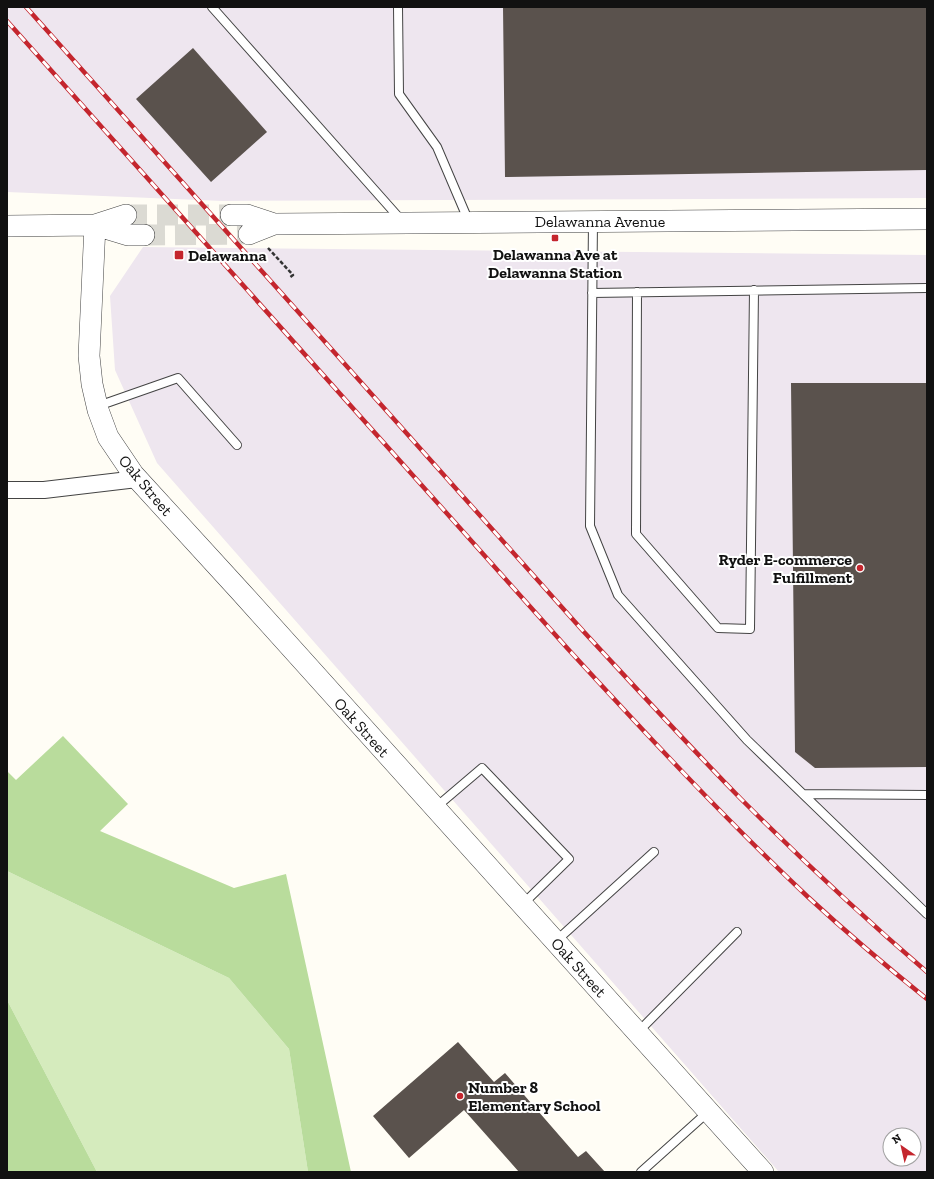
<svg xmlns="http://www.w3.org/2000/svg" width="934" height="1179" font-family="'Zilla Slab',serif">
<rect width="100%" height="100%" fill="#fffdf5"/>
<!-- industrial -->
<path fill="#eee6ef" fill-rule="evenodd" d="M7,7H927V198L223,201L7,192Z
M143,247L927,255V1172H779L157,463L115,370L110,296ZM890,1135H914V1159H890Z"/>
<!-- green -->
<path fill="#d5ebbd" d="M7,871L229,978L289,1049L308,1172H97L7,1000Z"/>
<!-- forest -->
<path fill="#b9dc9c" d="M63,736L128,804L100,831L234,888L286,874L351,1172H308L289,1049L229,978L7,871V771L16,780Z
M7,1000L97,1172H7Z"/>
<!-- building -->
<path fill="#5a524d" d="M503,7H927V170L505,177Z
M193,48L267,132L211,182L136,99Z
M791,383H927V767L815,768L795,752Z
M458,1042L494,1082L505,1073L578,1157L586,1151L605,1172H519L464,1110L409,1158L373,1116Z"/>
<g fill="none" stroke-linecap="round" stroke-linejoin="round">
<!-- tertiary-tunnel -->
<path stroke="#dbdad3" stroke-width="21" stroke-dasharray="21 10" stroke-linecap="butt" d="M126,215H231
M144,235L249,234"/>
<defs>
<path id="service" d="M212,7L402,221
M398,7L399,94L437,147L469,222
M593,222L590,526L618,595L747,740L927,914
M637,292L636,534L718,628L750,629L754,290
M592,293L927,288
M98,406L178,378L237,445
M803,794L927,795
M435,808L482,768L569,859L523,904
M556,941L654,852
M638,1032L737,932
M641,1172L709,1111"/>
<path id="minor" d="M7,490H44L137,479"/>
<path id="tertiary" d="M231,215H247L274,224L927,219
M95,225L89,356L92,384L98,410L108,437L133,474L240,591L763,1172
M95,225L126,215
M7,226L95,225L128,235H144
M249,234L274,224"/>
</defs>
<!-- service casing -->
<use href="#service" stroke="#444" stroke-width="10"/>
<!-- minor casing -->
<use href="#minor" stroke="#444" stroke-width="18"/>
<!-- tertiary casing -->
<use href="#tertiary" stroke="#444" stroke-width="22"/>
<!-- path -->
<path stroke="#333" stroke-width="2.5" stroke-dasharray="4 2" stroke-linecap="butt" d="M268,248L293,275L289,278"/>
<!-- service -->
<use href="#service" stroke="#fff" stroke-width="8"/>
<!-- minor -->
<use href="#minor" stroke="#fff" stroke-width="16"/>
<!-- tertiary -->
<use href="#tertiary" stroke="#fff" stroke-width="21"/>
<defs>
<path id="rail" d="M26,7L584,632C636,688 688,745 741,799C801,859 863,917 927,972
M7,21L568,649C646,734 724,818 808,897C846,932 886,966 927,999"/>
</defs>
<!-- rail casing -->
<use href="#rail" stroke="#c4262e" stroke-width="4.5"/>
<!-- rail -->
<use href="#rail" stroke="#fff" stroke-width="3" stroke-dasharray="9" stroke-linecap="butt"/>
</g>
<!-- markers -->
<g fill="#c4262e" stroke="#fff" stroke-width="1.5">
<rect x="551" y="234" width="8" height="8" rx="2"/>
<rect x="174" y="250" width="10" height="10" rx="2"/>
<circle cx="860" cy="568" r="4"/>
<circle cx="460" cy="1096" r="4"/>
</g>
<g text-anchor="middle" stroke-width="4" stroke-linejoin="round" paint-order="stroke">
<!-- street labels -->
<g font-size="16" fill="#111" stroke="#fff">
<text x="600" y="227">Delawanna Avenue</text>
<text transform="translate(146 485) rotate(50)" y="6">Oak Street</text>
<text transform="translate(362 727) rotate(48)" y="6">Oak Street</text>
<text transform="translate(579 967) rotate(48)" y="6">Oak Street</text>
</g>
<!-- poi labels -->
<g font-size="16" font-weight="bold" fill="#111" stroke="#fff" text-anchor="start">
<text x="555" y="260" text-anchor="middle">Delawanna Ave at<tspan x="555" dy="18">Delawanna Station</tspan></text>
<text x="188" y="261">Delawanna</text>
<text x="852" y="565" text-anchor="end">Ryder E-commerce<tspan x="852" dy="18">Fulfillment</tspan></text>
<text x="468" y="1093">Number 8<tspan x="468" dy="18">Elementary School</tspan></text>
</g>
</g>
<!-- border -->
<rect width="934" height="1179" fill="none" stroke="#111111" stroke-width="16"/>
<!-- north arrow -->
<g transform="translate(902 1147) rotate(326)"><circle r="19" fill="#ffffff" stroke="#a0a0a0"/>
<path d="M0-3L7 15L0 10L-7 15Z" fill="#c4262e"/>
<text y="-6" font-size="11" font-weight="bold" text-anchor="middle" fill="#111111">N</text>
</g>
</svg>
